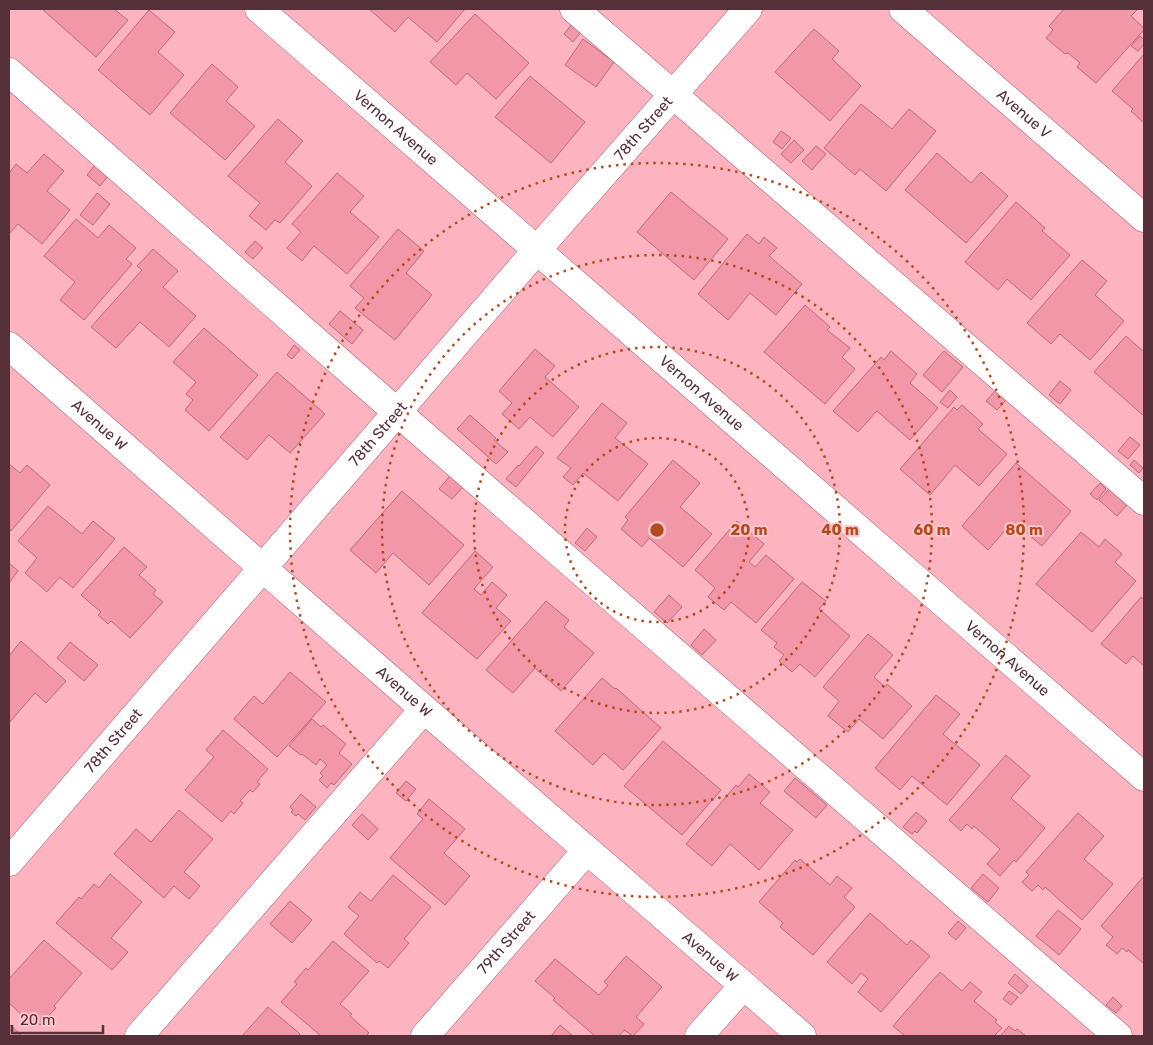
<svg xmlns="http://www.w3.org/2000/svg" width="1153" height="1045" font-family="Rubik,sans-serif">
<rect width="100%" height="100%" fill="#fdb3c0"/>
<!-- building -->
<path fill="#f197a8" stroke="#be697b" d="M42,9H114L128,20L96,57Z
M369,9H465L437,42L408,17L395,32Z
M1064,9H1136L1137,10L1131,16L1144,28V30L1096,83L1077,67L1080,63L1068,53L1065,54L1046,38L1053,30L1049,26Z
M149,10L175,32L158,52L184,75L150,115L98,70Z
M475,14L529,63L496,99L467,73L456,85L430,62Z
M573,23L582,31L573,42L564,34Z
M814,29L839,51L832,59L861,86L830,121L775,72Z
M1140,36L1144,40V44L1138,51L1131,46Z
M583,39L614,62L596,87L565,65Z
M1144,54V123L1131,111L1133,109L1112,91Z
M212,64L238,87L226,101L255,126L225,160L170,113Z
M530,76L585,122L551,163L495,117Z
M861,104L892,129L909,109L936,131L886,191L860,169L855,175L824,148Z
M278,119L303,141L285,162L312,186L280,223L275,220L266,230L249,216L260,203L228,176Z
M781,131L791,138L782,149L773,142Z
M794,140L804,150L791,163L781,154Z
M816,146L826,154L812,170L802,161Z
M937,153L971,183L981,172L1008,196L966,243L905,190Z
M44,154L64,171L47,191L70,210L42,244L18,224L9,234V173L16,164L27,173Z
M95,165L108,176L100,186L87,175Z
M337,173L364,196L350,212L379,237L347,274L314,246L302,261L287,248L301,232L292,224Z
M671,192L728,239L694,280L637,232Z
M97,193L110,204L93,225L80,215Z
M1016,202L1045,228L1042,231L1070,255L1031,300L1007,279L998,290L965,262Z
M76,219L98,238L109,225L136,248L126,259L132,264L84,320L60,300L75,282L44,256Z
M398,229L424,251L406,273L432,295L395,340L355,308L364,298L350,286Z
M747,234L759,244L764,237L777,248L769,256L802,284L776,315L750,293L728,320L698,294Z
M255,241L263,248L253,259L245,252Z
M153,249L178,271L163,287L196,316L169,347L140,322L116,348L91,327L142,270L137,266Z
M1082,260L1107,281L1095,295L1124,321L1090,360L1060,334L1051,344L1027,323Z
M805,305L830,327L827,330L850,348L842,357L855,369L825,404L764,352Z
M340,311L363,330L352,344L329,324Z
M204,328L258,375L209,431L185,410L193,400L186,394L196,382L173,362Z
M1126,336L1143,351L1144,350V416L1094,372Z
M294,345L300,350L292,359L287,355Z
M535,349L555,366L545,377L579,407L553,437L530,417L519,429L502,414L512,403L499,391Z
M891,351L917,374L910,383L938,408L910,440L877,411L858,432L833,411L881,357L884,360Z
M944,351L963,367L942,392L923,375Z
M277,372L325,414L290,453L269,435L247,460L220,437Z
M1060,381L1071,390L1060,404L1049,395Z
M950,390L957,397L948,408L940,402Z
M996,390L1007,399L997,410L986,401Z
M602,403L627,423L615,438L648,464L618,501L583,473L573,485L563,477L571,468L557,458Z
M962,405L983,424L978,429L1007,454L979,486L955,465L930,495L900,469L954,407L957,410Z
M470,415L496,438L494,440L508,452L496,464L457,429Z
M1130,437L1140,445L1128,459L1118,451Z
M536,446L544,453L516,487L506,479L518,465L519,466Z
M673,460L700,483L680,507L712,534L683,567L649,538L642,547L621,529L628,520L625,517Z
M1134,460L1143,468L1139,473L1130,465Z
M1016,463L1071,511L1042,546L1023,530L1019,535L1009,526L988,550L962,526Z
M9,464L20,473L27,465L50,485L11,531L9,528Z
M450,476L463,487L452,499L439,489Z
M1100,483L1106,489L1097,500L1090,494Z
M1109,489L1127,505L1117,516L1099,500Z
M402,491L464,545L429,585L393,553L376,573L350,550Z
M48,506L82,534L93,521L115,539L73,588L60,577L47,592L25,573L37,558L18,541Z
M737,521L764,544L749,562L755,567L766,555L794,579L756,623L731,602L724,610L708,597L715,588L695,570Z
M587,528L597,537L585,551L575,543Z
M1081,532L1099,547L1105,539L1122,554L1115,562L1136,581L1092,632L1036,584Z
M124,547L147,567L139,575L156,590L153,594L163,602L130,638L111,621L108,624L98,615L101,612L81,595Z
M475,551L493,567L474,589L481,595L492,582L507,595L496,608L511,621L477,659L422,613Z
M9,563L18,571L9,583Z
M802,582L826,601L819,609L850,636L815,677L800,664L792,672L779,661L784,655L774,647L777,643L761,630Z
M669,595L682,607L667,623L654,612Z
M1141,597L1144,600V666L1133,656L1126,664L1101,644Z
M546,601L569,620L564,627L594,653L561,691L535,668L513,693L486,670Z
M704,629L716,640L702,655L691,645Z
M868,634L893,655L874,677L885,687L887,684L912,706L883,739L859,719L848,732L828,716L839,701L823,687Z
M21,641L66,681L46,703L35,693L9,723V656Z
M70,642L98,665L84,681L57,658Z
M290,672L326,702L277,757L234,719L254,696L263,704Z
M602,678L615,689L616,688L661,728L623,770L604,753L593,765L555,731Z
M936,695L960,714L943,734L980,765L947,805L912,776L900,790L875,768Z
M312,719L321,727L323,725L346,744L339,753L352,764L334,785L331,783L327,788L319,780L323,776L320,773L327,765L320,759L316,765L302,754L301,755L289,746Z
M223,730L268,769L257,782L260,784L253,792L250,790L240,801L243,803L234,814L231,811L222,822L185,790L214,757L206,750Z
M663,741L721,790L682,835L624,786Z
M1006,755L1030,776L1011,798L1045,828L1016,862L1014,860L1000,876L987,864L1000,849L974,826L972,829L967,824L961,831L949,820Z
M749,774L770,792L760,803L793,830L759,870L730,844L712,866L686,844L736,785L738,787Z
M795,778L827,805L816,818L784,791Z
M406,781L416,789L406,801L396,793Z
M301,794L316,807L305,820L298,814L296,816L291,812L293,810L290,807Z
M429,799L465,829L444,853L470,876L445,905L390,858L423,819L417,814Z
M179,810L213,839L184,872L200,886L189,899L174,886L164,898L114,854L136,829L151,842Z
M916,812L927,821L917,833L915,831L912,834L903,827Z
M1078,813L1104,836L1084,859L1113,884L1082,920L1045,887L1043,890L1038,885L1032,891L1022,882L1029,875L1026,872Z
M362,814L378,829L368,840L352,825Z
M800,859L830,885L837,876L852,888L844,897L855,907L813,955L780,927L783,923L759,902L795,860L797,862Z
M110,874L142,902L111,938L128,952L112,970L56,923L79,897L81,899L94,884L99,888Z
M983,874L999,888L988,902L971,888Z
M393,875L431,907L404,939L409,943L388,968L379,961L377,963L344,934L359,916L348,907L360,892L371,901Z
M1144,876V964L1128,950L1127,952L1122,948L1117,954L1106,945L1113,937L1101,926Z
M290,901L312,920L292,943L270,924Z
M1058,910L1081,929L1059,955L1036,936Z
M870,913L907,945L911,940L930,956L881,1012L858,992L868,979L861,973L852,984L827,962Z
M958,921L966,928L956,940L948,933Z
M44,940L82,973L54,1006L56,1008L40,1025L38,1023L35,1027L9,1003V979Z
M333,941L369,971L340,1004L352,1014L350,1016L369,1033L366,1036H321L281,1002L297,984L294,982L306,968L308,970Z
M626,956L662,987L636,1017L644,1024L633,1036L624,1030L619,1036H595L553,1000L555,998L535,981L555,959L599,995L608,985L604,982Z
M940,972L962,991L970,982L982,992L974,1001L997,1020L995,1022L1002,1028L994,1036H905L893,1026Z
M1015,974L1028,986L1021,994L1008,983Z
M1009,991L1018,997L1011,1005L1003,999Z
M1113,997L1122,1006L1116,1013L1106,1005Z
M268,1007L300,1034L298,1036H242Z
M9,1024L22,1036H9Z
M560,1025L573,1036H551Z
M1009,1026L1015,1031L1017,1029L1026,1036H1000Z"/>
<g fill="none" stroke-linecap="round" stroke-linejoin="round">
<defs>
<g id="minor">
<path id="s1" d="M259,9L1144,777"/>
<path d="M574,9L1144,501"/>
<path id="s2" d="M903,9L1144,218"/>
<path d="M9,72L398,413L1118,1036"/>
<path id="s3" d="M9,346L424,709L802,1036"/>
<path id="s4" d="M9,862L536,251L748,9"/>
<path d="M139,1036L424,709"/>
<path id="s5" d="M425,1036L587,850"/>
<path d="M699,1036L743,986"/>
</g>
</defs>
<!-- minor casing -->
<use href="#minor" stroke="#af5b6d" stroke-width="29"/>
<!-- minor -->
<use href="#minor" stroke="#fff" stroke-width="28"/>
</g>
<!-- distance rings -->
<g fill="none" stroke="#b54b1b" stroke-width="2.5" stroke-dasharray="2.5 5">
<circle cx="657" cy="530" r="92"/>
<circle cx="657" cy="530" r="183"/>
<circle cx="657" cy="530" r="275"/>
<circle cx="657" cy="530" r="367"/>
</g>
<g text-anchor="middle" stroke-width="4" stroke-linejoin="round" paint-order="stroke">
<!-- street labels -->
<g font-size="15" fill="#563038" stroke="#ffc6cf">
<text dy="5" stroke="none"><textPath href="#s2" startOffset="160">Avenue V</textPath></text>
<text dy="5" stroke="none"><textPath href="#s1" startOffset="181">Vernon Avenue</textPath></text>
<text dy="5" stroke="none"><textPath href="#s4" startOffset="970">78th Street</textPath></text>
<text dy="5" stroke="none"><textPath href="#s1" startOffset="586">Vernon Avenue</textPath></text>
<text dy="5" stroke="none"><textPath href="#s3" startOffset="120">Avenue W</textPath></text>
<text dy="5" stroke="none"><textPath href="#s4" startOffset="565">78th Street</textPath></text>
<text dy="5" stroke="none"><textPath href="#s1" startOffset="991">Vernon Avenue</textPath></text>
<text dy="5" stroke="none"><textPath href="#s3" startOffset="525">Avenue W</textPath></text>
<text dy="5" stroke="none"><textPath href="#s4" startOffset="160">78th Street</textPath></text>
<text dy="5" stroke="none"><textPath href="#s5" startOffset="124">79th Street</textPath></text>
<text dy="5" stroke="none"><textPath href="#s3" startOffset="930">Avenue W</textPath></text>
</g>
</g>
<circle cx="657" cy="530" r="8" fill="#b54b1b" stroke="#ffc6cf" stroke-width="2.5"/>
<g font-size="15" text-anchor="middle" font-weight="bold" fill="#b54b1b" stroke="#ffc6cf" stroke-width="4" stroke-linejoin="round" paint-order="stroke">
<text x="749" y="535">20 m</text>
<text x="840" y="535">40 m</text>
<text x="932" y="535">60 m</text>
<text x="1024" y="535">80 m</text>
</g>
<!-- border -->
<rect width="1153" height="1045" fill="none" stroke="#563038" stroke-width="20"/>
<!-- scale -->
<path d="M12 1025v8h91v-8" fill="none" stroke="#563038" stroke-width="2.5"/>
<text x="20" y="1025" font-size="15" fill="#563038" stroke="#ffc6cf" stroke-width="4" paint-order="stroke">20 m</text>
</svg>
